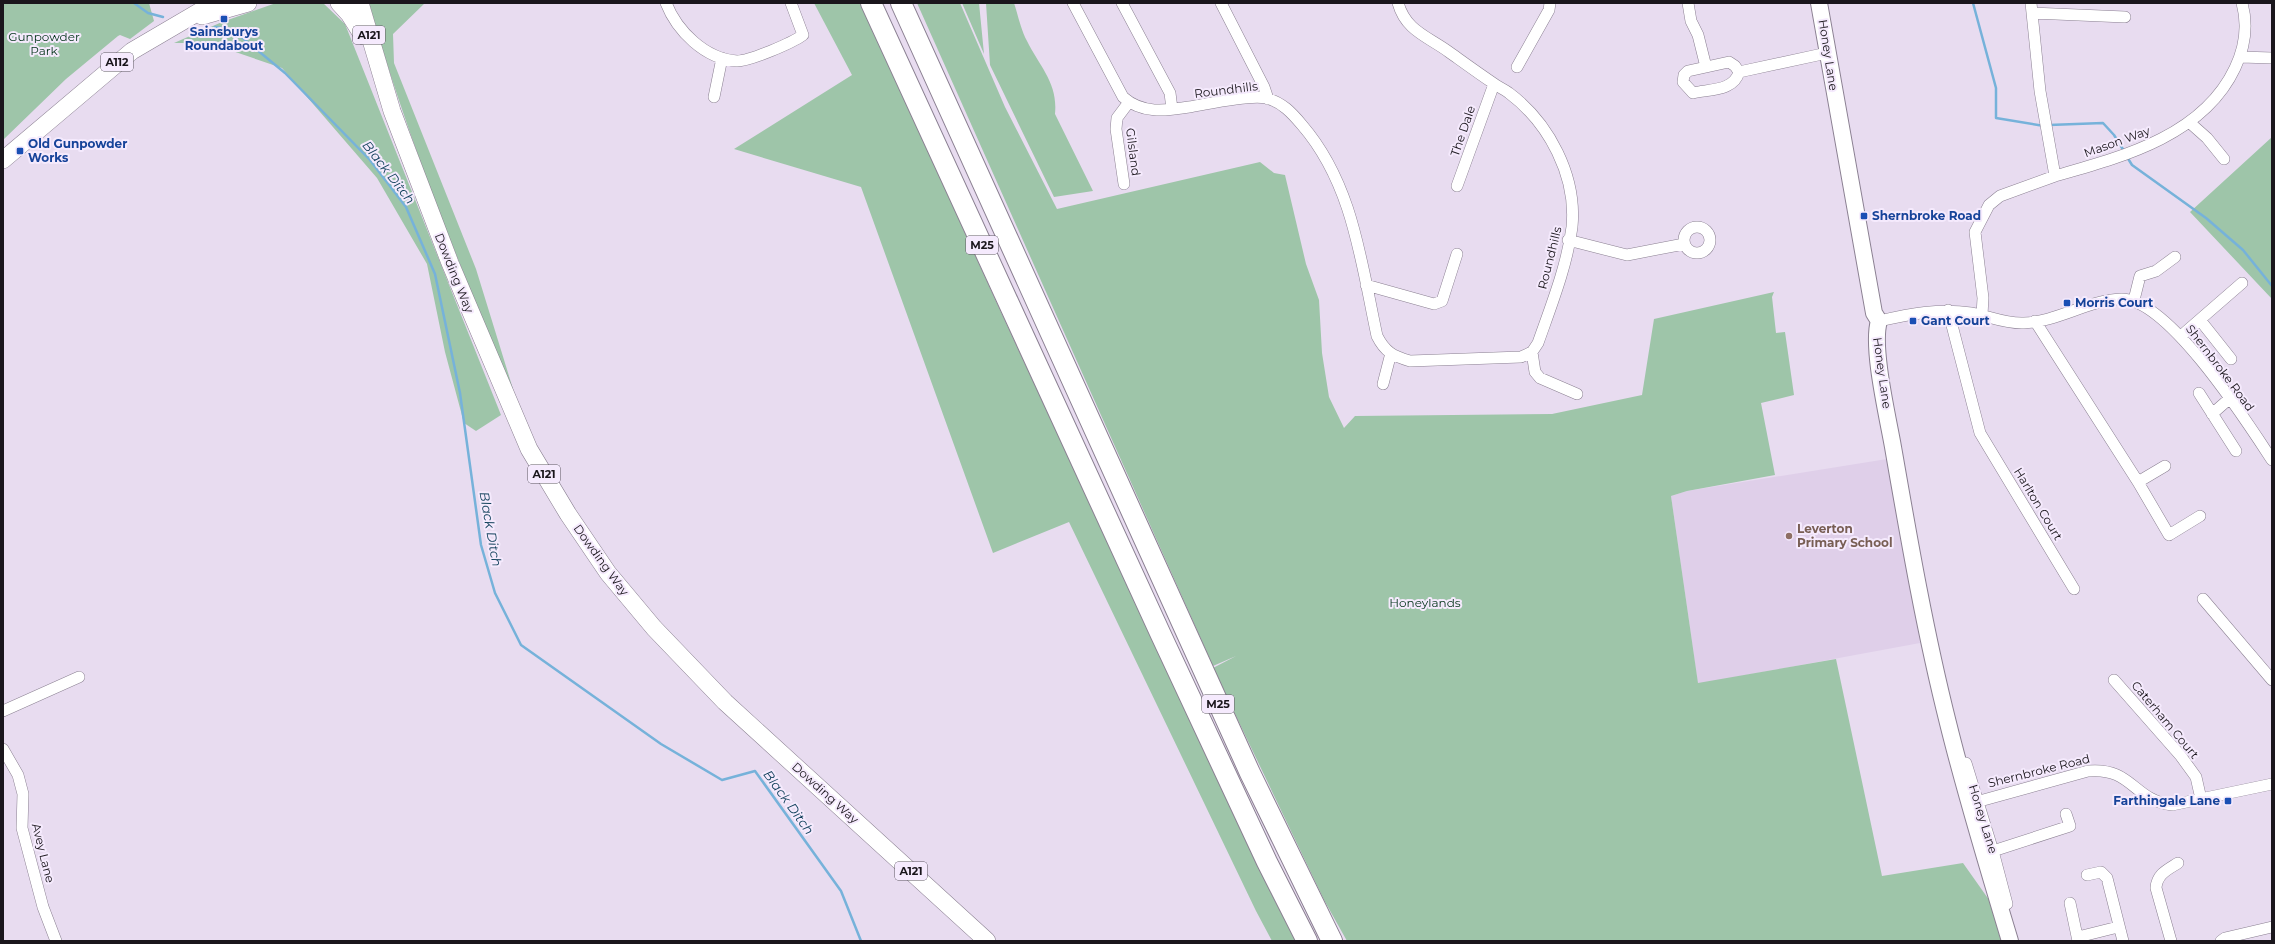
<svg xmlns="http://www.w3.org/2000/svg" width="2275" height="944" font-family="Montserrat,sans-serif">
<rect width="100%" height="100%" fill="#e8dcf0"/>
<!-- built -->
<path fill="#dfcfe9" d="M1887,459L1920,643L1698,684L1671,496L1687,491Z"/>
<!-- green -->
<path fill="#9ec5a9" d="M3,3H149L154,21L130,39L120,35L118,36L66,79L3,140Z
M276,3H323L345,24L501,415L476,431L464,423L445,352L427,264L377,178L282,68L209,43H174L222,22Z
M369,3H425L393,34L394,63L476,269L517,402C462,271 407,140 369,3Z
M814,3H861L1000,310L1274,899L1297,941H1272L1256,911L1069,522L993,553L861,187L734,149L852,75Z
M917,3H960L1005,107L1057,209L1260,162L1274,173L1285,175L1306,264L1319,300L1322,353L1329,397L1344,428L1355,416L1552,414L1642,395L1654,319L1774,292L1772,297L1776,333L1785,332L1794,395L1761,403L1775,475L1687,491L1671,496L1698,683L1836,659L1882,876L1963,863L2004,921L2009,941H1347L1324,900L1213,668L1236,656L1213,666Z
M962,3H979L984,54Z
M986,3H1014C1018,15 1021,30 1027,41C1040,67 1058,83 1055,114L1093,191L1054,197L990,65Z
M2272,137V299L2190,212Z"/>
<g fill="none" stroke-linecap="round" stroke-linejoin="round">
<!-- stream -->
<path stroke="#76b2da" stroke-width="2.5" d="M134,3L148,13L163,17
M1973,3L1996,88V118L2044,126
M215,27L233,30L285,73L370,160L406,207L435,274L460,393L481,545L495,593L521,645L661,744L722,780L755,771L841,891L861,941
M2049,125L2103,123L2114,135L2124,151
M2127,157L2132,165L2206,218L2243,250L2272,286"/>
<defs>
<path id="street" d="M666,3C677,31 705,59 737,61C750,61 792,43 803,35L791,3
M1073,3L1123,97C1142,114 1165,111 1189,107C1208,104 1249,94 1266,98C1282,102 1292,113 1302,125C1353,184 1361,262 1377,336C1385,352 1393,356 1410,361L1521,357L1532,352L1538,343C1551,306 1567,266 1572,227C1577,176 1549,123 1509,93C1504,89 1498,87 1493,83C1478,73 1463,62 1449,52C1427,36 1406,31 1398,3
M1122,3L1170,93L1172,109
M1221,3L1264,87L1268,99
M1688,3L1691,21L1698,35L1706,67
M2032,13L2125,17
M2241,57L2272,58
M1517,67L1549,10L1550,3
M1739,72L1735,66L1729,62L1688,71L1684,75L1683,82L1693,93C1710,89 1734,91 1739,72L1827,53
M714,97L722,58
M2189,122L2207,138L2224,159
M2055,176C2122,157 2203,136 2235,68C2245,47 2248,25 2242,3
M1124,184L1116,129L1117,118L1129,102
M1457,186L1494,84
M1684 240a13 13 0 1 1 26 0a13 13 0 1 1-26 0Z
M1568,240L1627,255L1684,244
M1366,285L1434,304L1442,301L1457,254
M2134,300L2140,276L2156,271L2175,257
M1948,310L1980,433L2074,589
M1982,315L1983,298L1975,232L1989,205L2000,196L2055,176L2040,91L2031,3
M2200,320L2231,359
M1879,321C1910,314 1939,308 1971,313C1989,316 2005,324 2024,323C2056,322 2089,300 2121,299C2168,298 2247,422 2272,460
M2035,321L2138,482L2165,466
M2181,336L2242,283
M1532,352L1535,372L1540,378L1577,394
M1383,384L1391,353
M2199,393L2236,451
M2212,414L2229,399
M2138,482L2169,535L2200,516
M2203,599L2272,680
M2114,680L2180,755L2196,777L2201,799
M3,711L79,677
M3,749L18,775L23,794L22,828L43,907L56,941
M1966,763L1993,851L2007,904
M1969,804L2088,771C2133,767 2132,800 2172,805L2272,784
M1993,851L2070,826L2066,814
M2087,875L2101,872L2107,878L2123,941
M2070,903L2078,941
M2078,937L2118,927
M2171,941L2156,888C2157,874 2167,870 2178,863
M2221,941L2225,938L2272,927"/>
<path id="secondary" d="M1819,3L1874,313L1879,321C1871,347 1888,418 1893,447C1909,539 1925,632 1948,723C1966,796 1988,868 2010,941"/>
<path id="primary" d="M339,3L349,14L363,36
M360,3L392,111L450,263L529,449L568,514L608,573L654,628L725,702L987,941
M202,16L248,3
M3,160L132,51L214,3"/>
<path id="highway" d="M871,3L1161,635L1267,862L1307,941
M901,3L1250,773L1332,941"/>
</defs>
<!-- street casing -->
<use href="#street" stroke="#8b8092" stroke-width="12"/>
<!-- secondary casing -->
<use href="#secondary" stroke="#8b8092" stroke-width="18"/>
<!-- primary casing -->
<use href="#primary" stroke="#8b8092" stroke-width="18"/>
<!-- highway casing -->
<use href="#highway" stroke="#8b8092" stroke-width="22"/>
<!-- street -->
<use href="#street" stroke="#fff" stroke-width="11"/>
<!-- secondary -->
<use href="#secondary" stroke="#fff" stroke-width="16"/>
<!-- primary -->
<use href="#primary" stroke="#fff" stroke-width="17"/>
<!-- highway -->
<use href="#highway" stroke="#fff" stroke-width="20"/>
</g>
<!-- markers -->
<g fill="#1a4fb4" stroke="#f5eafd" stroke-width="1.5">
<rect x="220" y="15" width="8" height="8" rx="2"/>
<rect x="16" y="147" width="8" height="8" rx="2"/>
<rect x="1860" y="212" width="8" height="8" rx="2"/>
<rect x="2063" y="299" width="8" height="8" rx="2"/>
<rect x="1909" y="317" width="8" height="8" rx="2"/>
<rect x="2224" y="797" width="8" height="8" rx="2"/>
</g>
<circle fill="#8d6e63" stroke="#f5eafd" stroke-width="1.5" cx="1789" cy="536" r="4"/>
<g text-anchor="middle" stroke-width="4" stroke-linejoin="round" paint-order="stroke">
<!-- shield labels -->
<g fill="#f5eafd" stroke="#5c5660" stroke-width="1">
<rect x="353" y="26" width="32" height="18" rx="3"/>
<rect x="101" y="53" width="32" height="18" rx="3"/>
<rect x="966" y="236" width="32" height="18" rx="3"/>
<rect x="528" y="465" width="32" height="18" rx="3"/>
<rect x="1202" y="695" width="32" height="18" rx="3"/>
<rect x="895" y="862" width="32" height="18" rx="3"/>
</g>
<g font-size="11" font-weight="bold" fill="#1a161c">
<text x="369" y="39">A121</text>
<text x="117" y="66">A112</text>
<text x="982" y="249">M25</text>
<text x="544" y="478">A121</text>
<text x="1218" y="708">M25</text>
<text x="911" y="875">A121</text>
</g>
<!-- transit labels -->
<g font-size="12" font-weight="bold" fill="#164399" stroke="#f5eafd" text-anchor="start">
<text x="224" y="36" text-anchor="middle">Sainsburys<tspan x="224" dy="14">Roundabout</tspan></text>
<text x="28" y="148">Old Gunpowder<tspan x="28" dy="14">Works</tspan></text>
<text x="1872" y="220">Shernbroke Road</text>
<text x="2075" y="307">Morris Court</text>
<text x="1921" y="325">Gant Court</text>
<text x="2220" y="805" text-anchor="end">Farthingale Lane</text>
</g>
<!-- park labels -->
<g font-size="12" fill="#023318" stroke="#f5eafd">
<text x="44" y="41">Gunpowder<tspan x="44" dy="14">Park</tspan></text>
<text x="1425" y="607">Honeylands</text>
</g>
<!-- street labels -->
<g font-size="12" fill="#1a161c" stroke="#f5eafd">
<text transform="translate(1828 55) rotate(81)" y="4">Honey Lane</text>
<text transform="translate(1226 90) rotate(-7)" y="4">Roundhills</text>
<text transform="translate(1463 131) rotate(-71)" y="4">The Dale</text>
<text transform="translate(2117 142) rotate(-20)" y="4">Mason Way</text>
<text transform="translate(1133 152) rotate(83)" y="4">Gilsland</text>
<text transform="translate(1550 258) rotate(-76)" y="4">Roundhills</text>
<text transform="translate(454 273) rotate(68)" y="4">Dowding Way</text>
<text transform="translate(2220 368) rotate(53)" y="4">Shernbroke Road</text>
<text transform="translate(1882 373) rotate(82)" y="4">Honey Lane</text>
<text transform="translate(2038 504) rotate(59)" y="4">Harlton Court</text>
<text transform="translate(601 560) rotate(54)" y="4">Dowding Way</text>
<text transform="translate(2165 720) rotate(50)" y="4">Caterham Court</text>
<text transform="translate(2039 771) rotate(-14)" y="4">Shernbroke Road</text>
<text transform="translate(825 793) rotate(42)" y="4">Dowding Way</text>
<text transform="translate(1983 819) rotate(73)" y="4">Honey Lane</text>
<text transform="translate(43 853) rotate(76)" y="4">Avey Lane</text>
</g>
<!-- education labels -->
<g font-size="12" font-weight="bold" fill="#785e54" stroke="#f5eafd" text-anchor="start">
<text x="1797" y="533">Leverton<tspan x="1797" dy="14">Primary School</tspan></text>
</g>
<!-- water labels -->
<g font-size="13" font-style="italic" fill="#0b3c57" stroke="#f5eafd">
<text transform="translate(389 172) rotate(52)" y="5">Black Ditch</text>
<text transform="translate(491 529) rotate(80)" y="5">Black Ditch</text>
<text transform="translate(789 802) rotate(54)" y="5">Black Ditch</text>
</g>
</g>
<!-- border -->
<rect width="2275" height="944" fill="none" stroke="#1a161c" stroke-width="8"/>
</svg>
